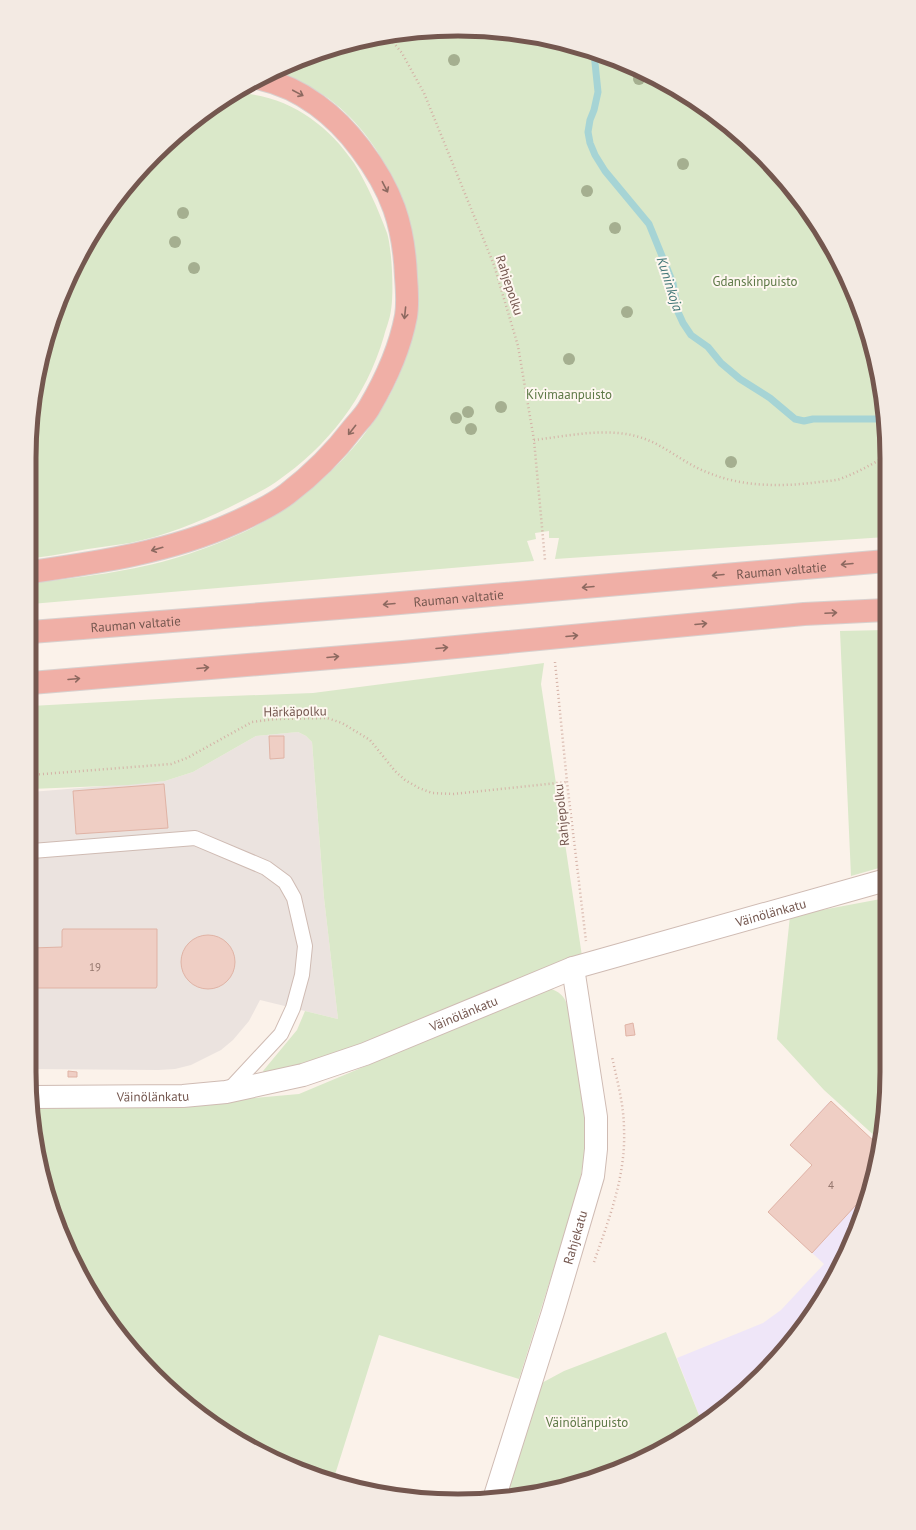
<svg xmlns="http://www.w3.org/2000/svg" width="916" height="1530" font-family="'PT Sans',sans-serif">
<rect width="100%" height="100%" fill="#fbf2ea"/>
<!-- industrial -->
<path fill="#ebe3df" d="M298,732L306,736L312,742L324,898L338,1019L260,1000L249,1021L233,1040L221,1050L191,1065L175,1069L158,1070L32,1069L31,792L165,781L193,772L256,736Z"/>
<!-- education -->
<path fill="#efe6f8" d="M829,1102L877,1146L864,1210L815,1311L762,1375L719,1412L702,1423L677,1358L763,1323L781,1310L824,1264L768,1212L812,1165L790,1145Z"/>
<!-- green -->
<path fill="#dae8c9" d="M458,29L542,37L622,62L697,101L780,175L830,244L864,320L886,430V537L555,559L559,538H549V531L535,533L536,539L527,541L534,561L31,604V583C78,578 134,571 179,557C208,548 239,536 265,521C335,480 401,408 413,326C414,317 412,306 411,297C408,277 406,257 403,237C401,222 401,202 397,188C395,180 388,171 384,163C367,131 338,100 304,84C294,80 284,76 273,73L294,62L375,37Z
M236,93C285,94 327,123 354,163C367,184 378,209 387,233C392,249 394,293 391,310C390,319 386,328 384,336C366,398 328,446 276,482C261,492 244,500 228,508C197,523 164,536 130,543C116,545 102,547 88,549C69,552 50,557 30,558V430L52,320L101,219L155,154L220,101Z
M886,630V866L851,876L840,631Z
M544,663L541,684L582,956L326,1058L265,1075L263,1071L297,1030L305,1011L338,1019L324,898L312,742L306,736L298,732L256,736L193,772L165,781L129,785L31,789V706L178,698L313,693Z
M886,898V1100L878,1139L824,1090L777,1039L790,916Z
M548,988C562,992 566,998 569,1012L587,1125L585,1151L578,1191L519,1379L379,1335L333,1481L320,1478L268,1457L197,1412L118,1333L73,1262L52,1210L33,1128V1107L197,1103L299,1094L430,1039L540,990Z
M666,1332L702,1423L648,1457L596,1478L514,1497L506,1498L538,1385L564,1371Z"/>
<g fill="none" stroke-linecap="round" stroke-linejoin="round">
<!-- stream -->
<path stroke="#a6d4d5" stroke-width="7" d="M594,53L598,92L594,110L590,120L588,132L590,143L595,155L605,171L649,224L673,283L678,312L683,323L691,335L708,347L721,363L740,379L770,398L795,419L804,421L813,419H884"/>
</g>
<!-- building -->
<path fill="#efcec4" stroke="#e0b3a5" d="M269,736H284V758L270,759Z
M164,784L168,828L76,834L73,791Z
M63,929H157V986L156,988H32V948L62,947V931Z
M181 962a27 27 0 1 1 54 0a27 27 0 1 1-54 0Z
M633,1023L635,1035L626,1036L625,1025Z
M68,1071L77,1072V1077H68Z
M831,1101L877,1144L863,1212L856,1205L812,1253L768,1212L812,1165L790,1145Z"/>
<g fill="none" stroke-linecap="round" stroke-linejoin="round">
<defs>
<path id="service" d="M32,851L195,838L266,868L285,882L294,898L305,946L302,975L293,1008L281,1034L227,1092"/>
<g id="minor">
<path id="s1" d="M33,1097L183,1096L226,1092L303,1075L365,1054L573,968L886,880"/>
<path id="s2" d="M494,1499L553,1312L593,1176L596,1149V1117L573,968"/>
</g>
<g id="motorway">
<path d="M31,572C100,562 170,552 234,523C252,515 271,506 287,494C312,475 335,452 354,427C359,421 365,415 369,408C385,381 400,348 406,316C408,304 407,289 406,277C404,225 392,190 360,148C336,116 302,88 261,79"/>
<path id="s3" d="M31,632L377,605L886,561"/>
<path d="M31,683L403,652L804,614L886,610"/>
</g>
</defs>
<!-- service casing -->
<use href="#service" stroke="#cfbbb3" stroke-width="16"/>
<!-- minor casing -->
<use href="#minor" stroke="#cfbbb3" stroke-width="24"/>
<!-- motorway casing -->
<use href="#motorway" stroke="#d8d0ce" stroke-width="24"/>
<!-- path -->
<path stroke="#d4b1a6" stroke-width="2.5" stroke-dasharray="1 3" stroke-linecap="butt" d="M388,36L402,53L424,93L494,265L518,346L534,440L545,560
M534,440C568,436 606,427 639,437C664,444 684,464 709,473C743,487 782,487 819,482C826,481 833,481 840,479C856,473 871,465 886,456
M555,662L567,782L586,941
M31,775L171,764L187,758L252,722L275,719L327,718L342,723L370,740L395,771L405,780L419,788L432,793L453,794L567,782
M594,1262C609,1219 626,1176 624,1129C624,1105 617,1080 612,1057"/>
<!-- service -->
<use href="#service" stroke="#fff" stroke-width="14"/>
<!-- minor -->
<use href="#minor" stroke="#fff" stroke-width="22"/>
<!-- motorway -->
<use href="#motorway" stroke="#f0afa6" stroke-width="22"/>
</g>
<!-- trees -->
<g fill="#a5af90">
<circle cx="454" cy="60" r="6"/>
<circle cx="639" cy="79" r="6"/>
<circle cx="683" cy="164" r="6"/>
<circle cx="587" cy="191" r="6"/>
<circle cx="183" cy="213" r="6"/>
<circle cx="615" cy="228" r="6"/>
<circle cx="175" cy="242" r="6"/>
<circle cx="194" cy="268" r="6"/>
<circle cx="627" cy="312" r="6"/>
<circle cx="569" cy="359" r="6"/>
<circle cx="501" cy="407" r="6"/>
<circle cx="468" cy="412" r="6"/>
<circle cx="456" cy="418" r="6"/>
<circle cx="471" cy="429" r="6"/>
<circle cx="731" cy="462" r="6"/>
</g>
<!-- one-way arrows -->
<defs><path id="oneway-shaft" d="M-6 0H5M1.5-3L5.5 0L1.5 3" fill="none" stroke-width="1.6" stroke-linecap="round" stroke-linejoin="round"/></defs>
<g stroke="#8d6960">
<use href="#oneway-shaft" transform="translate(298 93) rotate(28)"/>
<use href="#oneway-shaft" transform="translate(385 187) rotate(63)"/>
<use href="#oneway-shaft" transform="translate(405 313) rotate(96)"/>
<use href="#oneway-shaft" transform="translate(352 430) rotate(128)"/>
<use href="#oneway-shaft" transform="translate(157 549) rotate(164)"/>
<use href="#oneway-shaft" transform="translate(847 564) rotate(175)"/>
<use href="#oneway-shaft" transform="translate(718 575) rotate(175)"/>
<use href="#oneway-shaft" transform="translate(588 587) rotate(175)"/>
<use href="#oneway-shaft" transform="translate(389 604) rotate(175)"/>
<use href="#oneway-shaft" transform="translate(831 613) rotate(-3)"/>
<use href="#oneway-shaft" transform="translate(701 624) rotate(-5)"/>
<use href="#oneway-shaft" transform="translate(572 636) rotate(-5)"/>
<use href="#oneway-shaft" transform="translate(442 648) rotate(-5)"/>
<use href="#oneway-shaft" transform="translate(333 657) rotate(-5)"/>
<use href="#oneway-shaft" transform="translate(203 668) rotate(-5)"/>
<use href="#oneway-shaft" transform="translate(74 679) rotate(-5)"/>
</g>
<g text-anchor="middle" stroke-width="4" stroke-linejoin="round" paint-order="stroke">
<!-- number labels -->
<g font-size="11" fill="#93756c">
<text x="95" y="971">19</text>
<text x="831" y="1189">4</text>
</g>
<!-- park labels -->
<g font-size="13" fill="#5e7947" stroke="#fef7f0">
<text x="755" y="286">Gdanskinpuisto</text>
<text x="569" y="399">Kivimaanpuisto</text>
<text x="587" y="1427">Väinölänpuisto</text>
</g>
<!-- street labels -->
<g font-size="13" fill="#74574f" stroke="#fef7f0">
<text transform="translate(510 285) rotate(72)" y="5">Rahjepolku</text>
<text dy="5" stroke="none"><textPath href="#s3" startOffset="753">Rauman valtatie</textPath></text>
<text dy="5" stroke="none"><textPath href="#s3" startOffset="429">Rauman valtatie</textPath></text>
<text dy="5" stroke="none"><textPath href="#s3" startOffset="105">Rauman valtatie</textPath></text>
<text transform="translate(295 711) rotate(-1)" y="5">Härkäpolku</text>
<text transform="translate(561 815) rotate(-96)" y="5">Rahjepolku</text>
<text dy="5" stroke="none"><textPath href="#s1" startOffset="768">Väinölänkatu</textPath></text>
<text dy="5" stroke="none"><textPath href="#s1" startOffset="444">Väinölänkatu</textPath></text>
<text dy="5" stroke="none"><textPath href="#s1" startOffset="120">Väinölänkatu</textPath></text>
<text dy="5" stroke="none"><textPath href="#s2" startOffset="274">Rahjekatu</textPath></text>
</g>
<!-- water labels -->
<g font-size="14" font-style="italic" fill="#437778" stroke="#fef7f0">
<text transform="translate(670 284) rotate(72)" y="5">Kuninkoja</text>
</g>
</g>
<!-- crop -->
<path d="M0 0H916V1530H0ZM458 36H458A422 422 0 0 1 880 458V1072A422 422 0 0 1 458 1494H458A422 422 0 0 1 36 1072V458A422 422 0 0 1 458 36Z" fill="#f3eae3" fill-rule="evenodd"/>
<path fill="none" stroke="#74574f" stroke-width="5" d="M458 36H458A422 422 0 0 1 880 458V1072A422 422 0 0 1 458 1494H458A422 422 0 0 1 36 1072V458A422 422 0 0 1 458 36Z"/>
</svg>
